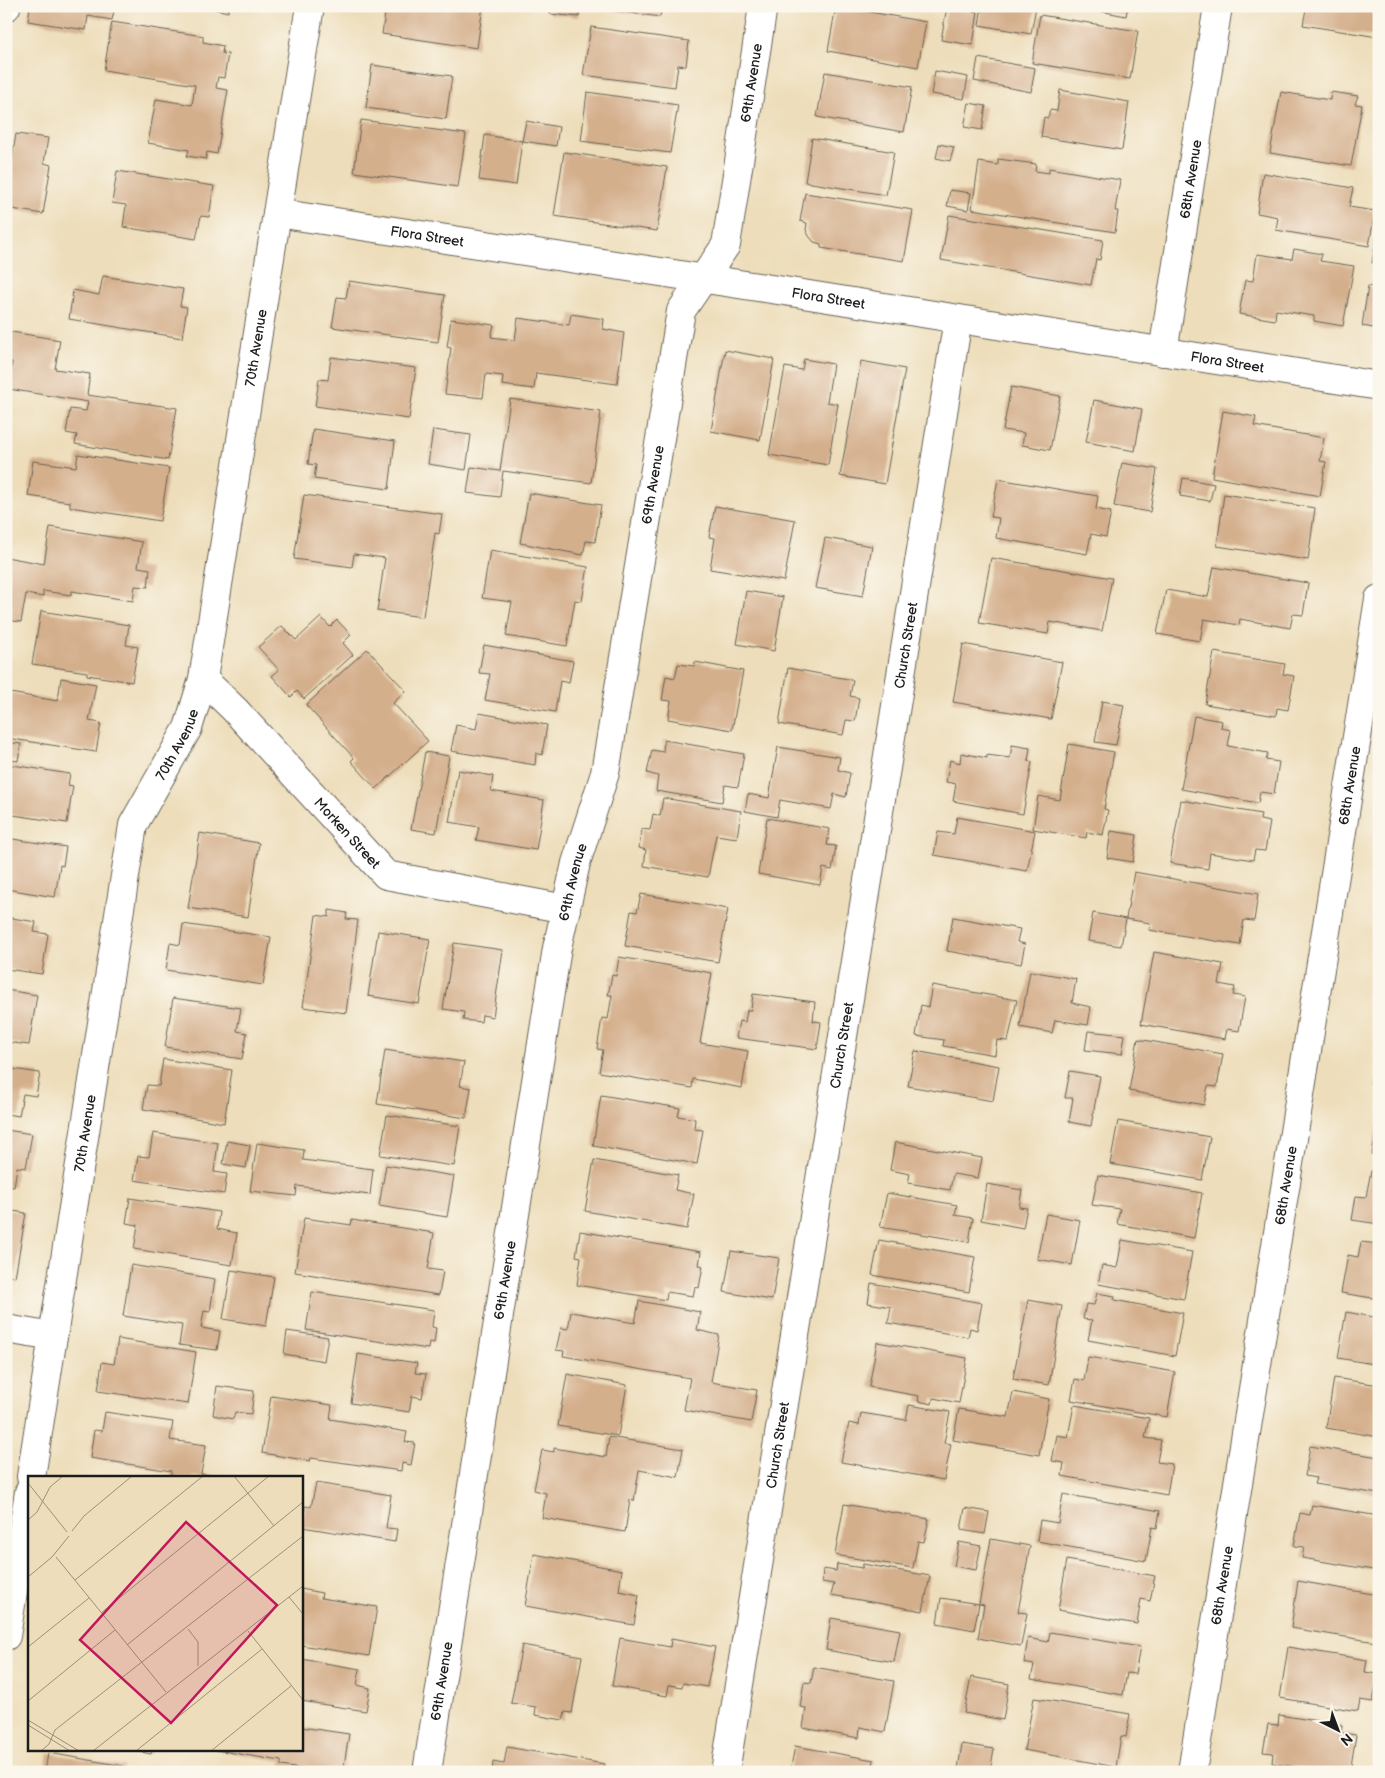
<svg xmlns="http://www.w3.org/2000/svg" width="1385" height="1778" font-family="'Balsamiq Sans',sans-serif">
<rect width="100%" height="100%" fill="#fbf7ec"/>
<filter id="ink" filterUnits="userSpaceOnUse"><feTurbulence type="fractalNoise" baseFrequency=".02" numOctaves="2"/><feDisplacementMap in="SourceGraphic" scale="10" xChannelSelector="R" yChannelSelector="G"/><feConvolveMatrix kernelMatrix="1 2 1 2 8 2 1 2 1" color-interpolation-filters="sRGB"/></filter>
<filter id="wash" filterUnits="userSpaceOnUse"><feTurbulence type="fractalNoise" baseFrequency=".0096" numOctaves="4" result="noise"/><feDisplacementMap in="SourceGraphic" scale="20" xChannelSelector="R" yChannelSelector="G"/><feGaussianBlur stdDeviation="1.12" result="paint"/><feColorMatrix in="noise" values="0 0 0 0 0 0 0 0 0 0 0 0 0 0 0 0 0 1.4 0 .05"/><feComposite in="paint" operator="in"/></filter>
<g filter="url(#wash)">
<rect width="100%" height="100%" fill="#edddba"/>
<g id="blocks">
<!-- building -->
<path fill="#d4af8c" d="M30,6H115L112,20L88,16L86,30L28,21Z
M201,6H229L228,12Z
M386,6H483L477,48L382,34Z
M550,6H580L579,17L550,14Z
M603,6H662L660,17L602,9Z
M836,6L926,22L918,67L828,51Z
M982,6H1036L1031,34L979,25Z
M1074,6H1128L1126,16Z
M1299,6H1379L1378,37L1303,25L1306,9L1298,8Z
M947,7L978,12L973,45L941,40Z
M1040,15L1138,31L1130,79L1032,63Z
M112,22L203,36V42L223,46L222,53L228,54L224,78L218,77L216,88L228,90L217,154L207,152L206,159L187,156L189,150L148,143L156,99L192,105L195,85L104,70Z
M591,27L689,41L686,66L678,65L675,87L583,75Z
M978,58L1035,68L1031,92L974,81Z
M372,65L452,76L446,119L366,108Z
M935,71L968,77L964,99L931,94Z
M825,72L912,87L904,132L817,117Z
M1060,90L1129,102L1122,150L1041,137L1044,117L1048,118L1050,110L1057,111Z
M587,92L678,105L670,153L581,141Z
M1281,92L1330,100L1331,92L1358,96L1355,104L1362,105L1351,166L1270,153Z
M969,103L986,106L982,130L964,127Z
M361,120L466,134L458,187L354,172Z
M526,121L559,127L556,146L522,141Z
M16,134L48,138L44,163L51,165L43,214L6,208V196Z
M485,135L522,141L516,185L479,180Z
M812,138L894,152L886,195L805,182Z
M939,144L954,147L950,161L936,158Z
M564,152L667,167L657,231L554,216Z
M998,159L1036,164L1035,171L1049,173V168L1120,180L1115,211H1118L1115,232L972,209L979,162L998,165Z
M117,171L214,186L209,217L201,216L196,239L123,227L126,205L112,203Z
M1263,173L1353,188L1349,207L1375,211L1369,246L1276,230L1278,217L1257,213Z
M950,190L971,193L968,210L947,206Z
M805,193L913,210L904,261L821,248V244L814,242L809,236L806,230L807,223L800,221Z
M949,215L1103,240L1100,260L1096,259L1091,285L941,260Z
M1378,227H1379V264L1372,263Z
M1294,249L1322,254L1320,261L1354,266L1343,326L1314,321V316L1276,310L1275,320L1239,314L1245,280L1253,281L1257,254L1292,259Z
M103,276L183,289L180,306L187,307L182,338L69,319L73,290L99,295Z
M349,281L445,295L438,342L332,327L337,297L346,298Z
M1368,286L1379,288V329L1362,326Z
M571,314L604,319L603,329L624,333L617,384L536,373L534,389L502,385L503,376L486,374L483,398L445,394L451,348L447,347L451,319L494,325L491,337L515,340L518,318L569,325Z
M6,331L60,340L55,369L90,374L87,395L177,408L168,460L75,444L77,435L66,433L70,409L86,411L88,402L8,389L12,362L6,361Z
M725,350L774,359L760,440L711,431Z
M331,357L416,368L409,419L315,406L319,379L328,380Z
M804,359L833,364L827,402L838,404L828,465L769,455L785,367L802,370Z
M861,361L905,369L885,484L840,476Z
M1011,387L1060,396L1050,450L1022,445L1024,433L1003,430Z
M510,399L601,412L591,483L503,471L500,497L467,493L471,467L500,471Z
M1094,400L1142,409L1135,451L1086,442Z
M1223,411L1256,417L1254,426L1324,438L1320,461L1326,462L1320,496L1212,477Z
M313,429L395,441L389,489L314,479L316,465L308,464Z
M433,430L471,435L466,470L428,464Z
M78,454L169,468L160,521L70,507V502L28,496L33,461L76,467Z
M1122,463L1157,469L1150,512L1114,506Z
M1183,478L1214,484L1210,501L1180,496Z
M998,479L1098,496L1096,509L1111,512L1106,537L1091,534L1087,554L996,538L999,518L991,517Z
M529,493L601,505L595,542L586,541L583,555L520,543Z
M1224,494L1315,508L1308,560L1217,546Z
M304,495L442,514L439,534L435,533L423,617L377,611L385,558L354,554L352,567L294,559Z
M715,506L795,520L784,581L710,569L715,538L709,537Z
M50,527L142,542L138,567L150,569L148,587L135,586L133,601L72,591L71,595L43,591V597L26,594L21,622L6,620V557L44,564Z
M825,538L872,546L863,596L815,588Z
M490,550L588,567L582,601L575,600L567,646L506,636L512,602L482,598Z
M991,558L1112,578L1102,631L1050,622L1048,634L979,623Z
M1214,567L1308,583L1303,615L1293,614L1290,628L1240,619L1239,625L1204,619L1200,641L1157,634L1166,590L1208,597Z
M746,591L783,597L774,651L737,644Z
M41,611L129,625L126,645L138,647L132,682L87,675V672L32,664Z
M321,617L330,627L337,620L351,635L343,643L353,655L304,699L297,691L291,697L272,676L279,670L258,647L282,626L296,640Z
M963,644L1062,662L1051,719L953,702Z
M484,645L573,661L569,683L560,681L555,712L485,700L490,674L479,673Z
M367,649L406,691L393,703L428,741L376,789L351,761L354,758L306,705Z
M1214,652L1285,664L1283,674L1294,676L1288,710L1277,708L1276,716L1205,704Z
M695,662L743,671L732,730L668,719L671,701L662,700L666,676L675,678L678,664L694,666Z
M788,668L853,680L850,696L859,698L855,721L846,720L843,735L779,724Z
M61,678L96,684L89,721L101,723L96,752L6,738V714L10,693L58,701Z
M1102,701L1124,705L1116,745L1095,742Z
M479,713L547,725L542,755L536,753L535,765L451,751L456,725L476,729Z
M1194,716L1222,721L1221,728L1231,730L1228,746L1268,753L1266,760L1279,762L1274,794L1260,792L1258,803L1181,789Z
M664,740L744,754L738,787L725,785L722,802L656,791L658,776L647,773L652,750L663,752Z
M6,742L21,744L18,761L6,759Z
M1069,744L1114,752L1104,809L1108,810L1103,835L1087,832L1086,838L1033,829L1038,796L1060,800Z
M1012,745L1030,748L1028,761L1032,762L1023,814L953,801L956,784L946,782L950,760L960,763L961,753L987,758V755L1010,758Z
M778,747L840,757L838,770L850,773L846,797L834,794L831,809L780,800L777,817L745,811L748,794L769,798Z
M425,752L449,756L436,833L411,829Z
M6,764L70,774L68,785L73,786L67,823L6,814Z
M458,770L493,776L491,791L544,800L536,850L476,840L479,827L449,822Z
M663,798L741,811L737,838L716,835L708,877L644,866L646,850L639,848L642,829L650,830L653,814L660,816Z
M1181,800L1261,814L1260,820L1270,822L1265,851L1255,850L1253,860L1210,853L1208,869L1170,863Z
M957,817L1035,831L1027,871L934,855L938,832L954,834Z
M767,818L830,829L827,845L836,846L832,870L823,868L820,885L758,874Z
M1111,831L1137,835L1133,862L1107,858Z
M200,833L259,843L248,917L188,908Z
M6,838L66,847L63,866L60,865L55,897L6,889Z
M1134,872L1258,894L1254,921L1244,920L1240,945L1149,930L1150,923L1126,919Z
M641,894L728,909L718,962L625,946L631,911L637,912Z
M329,910L347,913L346,919L358,920L346,1013L303,1007L316,915L329,917Z
M1093,913L1126,919L1121,946L1088,941Z
M6,917L36,922L34,932L48,934L42,974L6,969Z
M953,917L1020,929L1017,942L1025,944L1021,964L947,951Z
M183,924L271,937L263,985L166,970L170,943L180,945Z
M378,931L430,939L419,1004L368,996Z
M454,943L503,950L493,1017L482,1015L481,1022L463,1020L464,1012L443,1009Z
M1154,952L1223,964L1219,984L1235,987L1233,995L1245,997L1239,1031L1227,1029L1225,1039L1141,1024Z
M619,957L712,973L700,1043L748,1051L742,1088L693,1079L692,1088L599,1072L603,1050L597,1049L602,1018L608,1019L612,995H608L612,975L616,976Z
M1030,971L1076,979L1072,1003L1091,1007L1088,1025L1055,1020L1052,1033L1020,1027Z
M932,985L1017,1000L1008,1041L997,1040L995,1055L943,1046L944,1040L916,1036L921,1005L928,1007Z
M6,990L37,995L29,1045L6,1042Z
M753,994L815,1002L813,1021L821,1022L817,1049L736,1038L739,1021L745,1022L747,1010H751Z
M173,998L241,1008L237,1031L247,1033L242,1059L165,1047Z
M1088,1031L1125,1035L1122,1054L1085,1050Z
M1138,1039L1223,1054L1217,1087L1208,1086L1204,1105L1129,1091Z
M385,1050L464,1062L460,1086L471,1088L466,1118L377,1104Z
M915,1051L999,1066L993,1101L908,1086Z
M163,1059L232,1070L224,1123L143,1109L147,1085L159,1086Z
M6,1068L40,1073L36,1096L23,1094L19,1116L6,1114Z
M1070,1071L1100,1076L1091,1126L1069,1122L1073,1098H1065Z
M1378,1073H1379V1089L1375,1088Z
M601,1095L680,1108L678,1116L695,1119L694,1129L703,1130L697,1164L593,1146Z
M387,1115L460,1126L454,1166L380,1155Z
M1118,1121L1210,1137L1202,1180L1110,1164Z
M1378,1121L1379,1122V1156L1372,1155Z
M6,1130L32,1134L26,1168L17,1167L14,1187L6,1186Z
M153,1133L218,1143L214,1172L227,1174L224,1194L134,1180L138,1156L149,1157Z
M227,1141L250,1145L246,1168L223,1164Z
M895,1142L982,1158L978,1178L953,1174L950,1190L908,1183L910,1174L890,1170Z
M257,1143L304,1150L303,1160L373,1169L370,1195L297,1186L296,1196L250,1191Z
M594,1160L678,1175L675,1190L694,1194L687,1229L585,1211Z
M386,1165L454,1176L447,1217L379,1206Z
M1371,1171L1379,1172V1224L1352,1220L1356,1196L1366,1197Z
M1098,1175L1202,1193L1194,1238L1117,1224L1120,1209L1092,1205Z
M987,1184L1022,1190L1019,1207L1027,1208L1023,1228L981,1220Z
M887,1193L957,1205L955,1215L973,1218L969,1242L880,1227Z
M130,1198L219,1212L217,1229L237,1233L232,1265L134,1249L138,1225L126,1223Z
M6,1210L26,1213L15,1277L6,1275Z
M1046,1214L1080,1220L1072,1265L1037,1259Z
M304,1218L351,1225L352,1220L434,1233L428,1269L443,1271L439,1295L295,1272Z
M580,1231L701,1252L699,1265L703,1266L699,1288L695,1287L693,1296L667,1292L666,1300L577,1285L581,1257L576,1256Z
M879,1240L975,1257L969,1292L872,1275Z
M1122,1240L1192,1252L1184,1299L1098,1284L1102,1265L1117,1268Z
M1361,1242L1379,1244V1299L1341,1293L1348,1255L1358,1257Z
M731,1251L779,1258L772,1300L724,1292Z
M131,1265L215,1279L210,1312L204,1311L201,1328L220,1331L217,1350L179,1345L182,1325L123,1316Z
M231,1270L274,1277L266,1326L223,1319Z
M871,1283L982,1303L977,1330L970,1328L968,1337L888,1323L891,1307L868,1303Z
M312,1292L434,1310L432,1327L436,1328L434,1343L429,1342L428,1349L306,1330Z
M1097,1293L1115,1296L1114,1300L1183,1313L1175,1356L1088,1340L1092,1320L1083,1319L1086,1304L1094,1305Z
M1028,1300L1062,1306L1049,1385L1013,1379Z
M639,1301L700,1312L697,1330L719,1335L711,1382L757,1390L751,1422L684,1410L690,1378L563,1356L564,1351L556,1350L561,1328L568,1329L571,1312L635,1323Z
M1346,1312L1379,1318V1365L1338,1358Z
M287,1331L328,1337L324,1361L284,1354Z
M118,1339L196,1352L188,1404L98,1391L102,1362L114,1364Z
M877,1342L967,1358L959,1403L933,1398L932,1404L918,1401L919,1396L869,1387Z
M358,1354L417,1363L415,1373L426,1374L422,1398L412,1396L409,1412L351,1403Z
M1088,1357L1175,1372L1167,1417L1071,1400L1075,1379L1084,1381Z
M567,1374L627,1385L618,1436L558,1426Z
M1334,1378L1379,1385V1437L1326,1428Z
M217,1386L254,1391L251,1414L235,1412L233,1419L213,1415Z
M1013,1392L1049,1399L1039,1455L953,1440L959,1409L1008,1417Z
M271,1396L332,1405L330,1419L407,1432L405,1442L415,1443L411,1465L402,1463L401,1471L311,1458L310,1461L262,1453Z
M909,1405L950,1412L944,1443L951,1444L944,1480L841,1462L849,1423L859,1425L861,1413L906,1420Z
M1074,1405L1149,1418L1145,1438L1161,1440L1157,1462L1172,1464L1167,1495L1062,1476L1064,1463L1052,1461L1057,1435L1068,1437Z
M105,1412L173,1422L170,1440L206,1445L201,1474L210,1475L209,1477H171V1471L90,1458L94,1430L102,1431Z
M609,1437L683,1449L678,1477L639,1470L634,1501L630,1500L625,1532L542,1518L546,1493L534,1490L542,1450L554,1452V1448L606,1457Z
M1310,1446L1379,1457V1494L1314,1484L1316,1478L1305,1476Z
M316,1483L391,1495L386,1528L397,1529L395,1542L302,1527L305,1506L311,1507Z
M1063,1494L1160,1511L1157,1528L1152,1527L1146,1561L1037,1541L1040,1520L1058,1523Z
M844,1504L929,1519L924,1542L918,1541L913,1568L835,1555Z
M1312,1505L1379,1516V1571L1302,1558L1304,1547L1294,1546L1300,1513L1310,1515Z
M965,1508L989,1512L985,1534L961,1530Z
M991,1539L1030,1546L1018,1612L1027,1613L1021,1646L978,1638L984,1605L979,1604Z
M959,1542L981,1546L976,1570L954,1566Z
M534,1554L622,1570L619,1591L639,1595L634,1625L525,1606Z
M1067,1560L1155,1576L1150,1601L1141,1599L1137,1624L1058,1610Z
M837,1564L862,1568L863,1564L930,1576L923,1611L831,1595L834,1584L822,1582L823,1569L836,1571Z
M1298,1581L1378,1595L1374,1620H1379L1376,1642L1291,1628Z
M301,1589L322,1593L321,1598L377,1607L369,1656L301,1645Z
M941,1598L979,1604L974,1630L937,1623Z
M831,1618L900,1630L894,1662L826,1650Z
M1050,1632L1140,1647L1135,1674L1127,1673L1123,1695L1031,1679L1034,1665L1024,1663L1028,1638L1048,1642Z
M620,1638L670,1647L671,1639L715,1647L707,1687L683,1683L682,1687L669,1685L667,1696L612,1686Z
M522,1645L582,1656L572,1713L565,1712L563,1720L535,1715L536,1707L511,1703Z
M1288,1647L1367,1660L1365,1672L1378,1674L1373,1702L1360,1700L1358,1711L1280,1698Z
M301,1659L360,1669L357,1685L370,1688L366,1711L301,1701Z
M814,1667L894,1681L885,1732L860,1727L859,1738L803,1728L806,1708L800,1707L804,1682L811,1683Z
M971,1677L1009,1684L1003,1720L964,1713Z
M1034,1698L1130,1714L1126,1737L1121,1736L1116,1767L1024,1750Z
M1279,1715L1342,1725L1341,1733L1356,1735L1350,1772H1326L1272,1763L1273,1753L1263,1752L1268,1724L1278,1725Z
M301,1727L349,1734L343,1772H321L281,1766V1761L216,1750L301,1749Z
M962,1744L994,1749L990,1772H973L958,1769Z
M795,1746L874,1760L873,1766L886,1768V1772H790Z
M507,1747L604,1764L603,1772H492L493,1762L504,1764Z
M125,1749H152L151,1754Z
M48,1753L124,1766L123,1772H45Z"/>
</g>
</g>
<g filter="url(#ink)">
<use href="#blocks" fill-opacity="0" stroke="#656053" stroke-width="1"/>
<g fill="none" stroke-linecap="round" stroke-linejoin="round">
<defs>
<g id="minor">
<path d="M6,7V6"/>
<path id="s1" d="M277,213L784,291L1379,386"/>
<path id="s2" d="M1163,352L1218,6"/>
<path id="s3" d="M203,679L235,710L386,875L566,909"/>
<path d="M6,1329L53,1337"/>
<path id="s4" d="M31,1477L133,825L188,728L203,679L310,6"/>
<path d="M6,1636L29,1492"/>
<path id="s5" d="M427,1772L557,948L576,863L605,773L681,311L726,245L763,6"/>
<path id="s6" d="M725,1772L958,319"/>
<path id="s7" d="M1192,1772L1379,599"/>
</g>
</defs>
<!-- minor casing -->
<use href="#minor" stroke="#656053" stroke-width="30"/>
<!-- minor -->
<use href="#minor" stroke="#fff" stroke-width="28"/>
</g>
</g>
<g text-anchor="middle" stroke-width="4" stroke-linejoin="round" paint-order="stroke">
<!-- street labels -->
<g font-size="14" fill="#1c1c1c" stroke="#fbf7ec">
<text dy="5" stroke="none"><textPath href="#s5" startOffset="1728">69th Avenue</textPath></text>
<text dy="5" stroke="none"><textPath href="#s2" startOffset="175">68th Avenue</textPath></text>
<text dy="5" stroke="none"><textPath href="#s1" startOffset="152">Flora Street</textPath></text>
<text dy="5" stroke="none"><textPath href="#s1" startOffset="558">Flora Street</textPath></text>
<text dy="5" stroke="none"><textPath href="#s4" startOffset="1158">70th Avenue</textPath></text>
<text dy="5" stroke="none"><textPath href="#s1" startOffset="962">Flora Street</textPath></text>
<text dy="5" stroke="none"><textPath href="#s5" startOffset="1308">69th Avenue</textPath></text>
<text dy="5" stroke="none"><textPath href="#s6" startOffset="1141">Church Street</textPath></text>
<text dy="5" stroke="none"><textPath href="#s4" startOffset="752">70th Avenue</textPath></text>
<text dy="5" stroke="none"><textPath href="#s7" startOffset="999">68th Avenue</textPath></text>
<text dy="5" stroke="none"><textPath href="#s3" startOffset="211">Morken Street</textPath></text>
<text dy="5" stroke="none"><textPath href="#s5" startOffset="902">69th Avenue</textPath></text>
<text dy="5" stroke="none"><textPath href="#s6" startOffset="736">Church Street</textPath></text>
<text dy="5" stroke="none"><textPath href="#s4" startOffset="348">70th Avenue</textPath></text>
<text dy="5" stroke="none"><textPath href="#s7" startOffset="594">68th Avenue</textPath></text>
<text dy="5" stroke="none"><textPath href="#s5" startOffset="498">69th Avenue</textPath></text>
<text dy="5" stroke="none"><textPath href="#s6" startOffset="331">Church Street</textPath></text>
<text dy="5" stroke="none"><textPath href="#s7" startOffset="189">68th Avenue</textPath></text>
<text dy="5" stroke="none"><textPath href="#s5" startOffset="92">69th Avenue</textPath></text>
</g>
</g>
<!-- overview -->
<g transform="translate(28 1476)">
<rect width="275" height="275" fill="#edddba"/>
<path fill="none" stroke="#99907b" stroke-width="1" d="M206,0L246,50M0,7L39,56M0,44L9,36L22,11L35,0M44,55L56,40L104,0M24,81L41,60M28,81L138,216M0,101L24,81M47,104L175,0M261,121L275,138M73,137L241,0M160,153L170,166V190M220,155L275,224M99,169L275,26M0,171L61,122M0,225L87,154M0,244L51,275M0,249L42,275M13,275L21,268L27,254L275,60M65,275L275,110M108,275L234,173M183,275L263,210"/>
<path fill="#c2185b" fill-opacity="0.15" stroke="#c2185b" stroke-width="2.5" d="M158,46L249,129L143,247L52,164Z"/>
<rect width="275" height="275" fill="none" stroke="#1c1c1c" stroke-width="2.5"/>
</g>
<!-- margin -->
<rect width="1385" height="1778" fill="none" stroke="#fbf7ec" stroke-width="25"/>
<!-- north arrow -->
<g transform="translate(1338 1730) rotate(138)" stroke="#fbf7ec" stroke-width="4" paint-order="stroke">
<path d="M0-4L9 19L0 12L-9 19Z" fill="#1c1c1c"/>
<text y="-8" font-size="14" font-weight="bold" text-anchor="middle" fill="#1c1c1c">N</text>
</g>
</svg>
